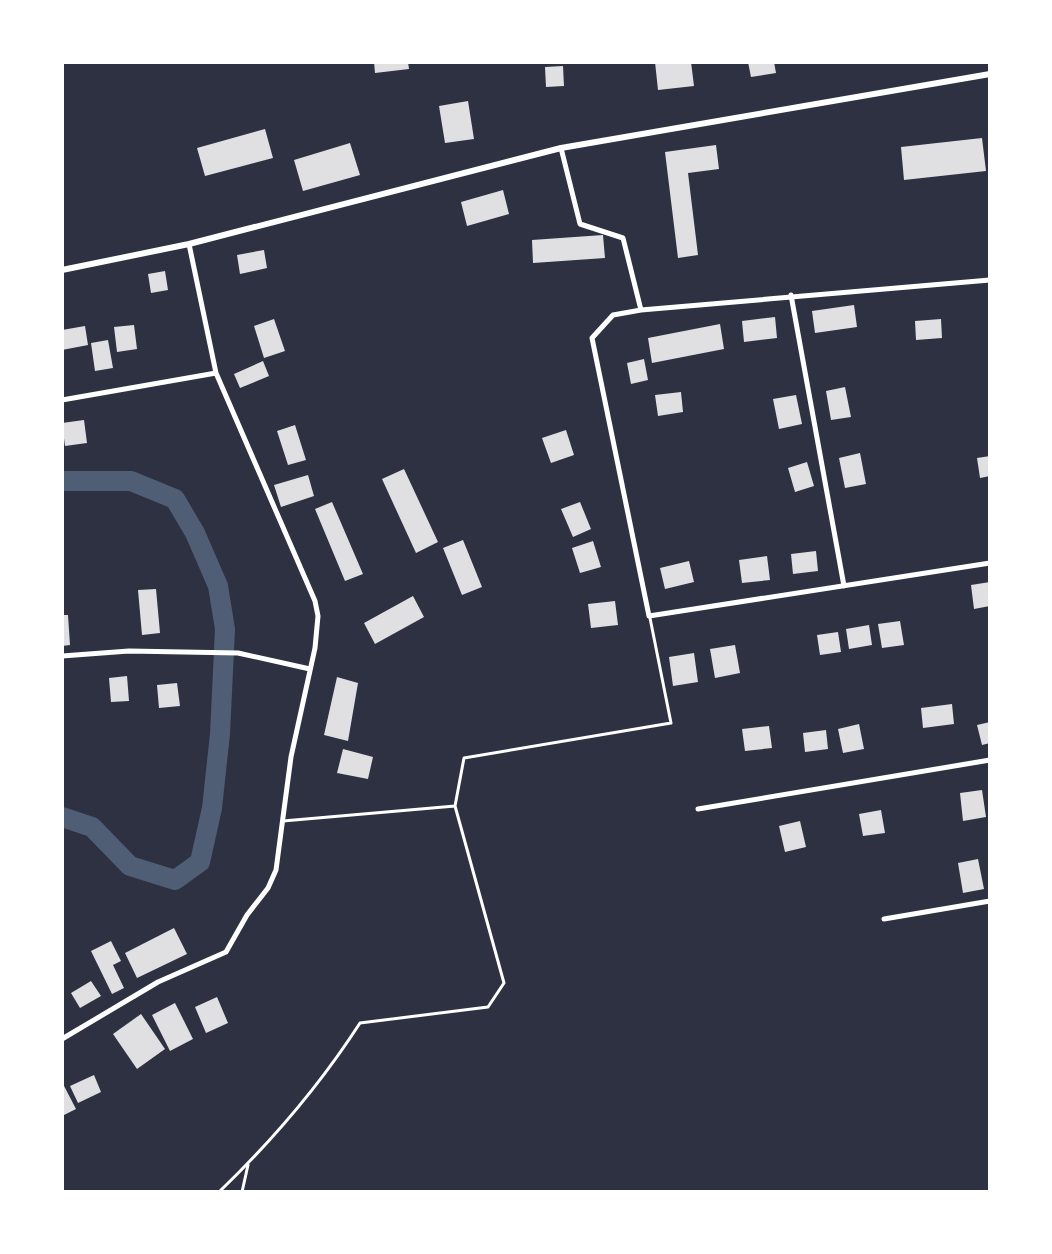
<svg xmlns="http://www.w3.org/2000/svg" width="1052" height="1254" font-family="'DM Sans',sans-serif">
<rect width="100%" height="100%" fill="#2d3142"/>
<g fill="none" stroke-linecap="round" stroke-linejoin="round">
<!-- river -->
<path stroke="#4f5d75" stroke-width="20" d="M62,481H131L175,499L195,533L218,586L225,629L220,734L212,808L200,862L175,880L130,866L92,827L62,817"/>
</g>
<!-- building -->
<path fill="#e0e0e3" d="M374,62H408L409,69L375,73Z
M655,62H691L694,86L658,90Z
M748,62H774L776,73L751,77Z
M563,66L564,86L546,87L545,67Z
M468,101L474,139L445,143L439,106Z
M265,129L273,158L205,176L197,148Z
M982,138L986,171L904,180L901,147Z
M350,143L360,175L303,191L294,160Z
M716,145L719,169L688,173L698,255L678,258L665,152Z
M503,190L509,214L467,226L461,202Z
M603,235L605,258L533,263L532,240Z
M264,250L267,268L240,274L237,255Z
M165,271L168,290L151,293L148,274Z
M854,305L857,327L815,333L812,311Z
M775,317L777,338L744,342L742,321Z
M274,319L285,351L264,358L254,326Z
M941,319L942,338L916,340L915,321Z
M720,324L724,349L652,363L648,338Z
M134,325L137,349L117,352L114,327Z
M85,326L88,345L62,350V330Z
M108,340L113,368L95,371L91,343Z
M644,359L648,380L631,384L627,363Z
M263,361L269,376L240,388L234,374Z
M845,387L851,417L831,420L826,391Z
M681,392L683,412L658,416L655,395Z
M796,395L802,424L779,429L773,399Z
M84,420L87,443L65,446L62,423Z
M295,425L306,460L288,465L277,431Z
M566,430L574,455L551,463L542,438Z
M860,453L866,484L845,488L839,458Z
M990,456V476L980,478L977,458Z
M807,462L814,486L795,492L788,468Z
M404,469L438,542L416,553L382,479Z
M308,475L314,496L281,507L274,485Z
M332,502L363,574L345,581L315,509Z
M580,502L591,529L573,537L561,509Z
M463,540L482,587L462,595L443,548Z
M593,541L601,567L580,573L572,548Z
M816,551L818,571L793,574L791,554Z
M767,556L770,580L742,583L739,560Z
M689,561L694,582L665,589L660,568Z
M990,582V606L974,609L971,585Z
M156,589L160,633L142,635L138,590Z
M413,596L424,617L375,644L364,623Z
M615,601L618,625L591,628L588,604Z
M62,615H68L70,645L62,646Z
M900,621L904,645L882,648L878,624Z
M869,625L872,645L849,649L846,629Z
M838,632L841,652L820,655L817,635Z
M735,645L740,673L715,678L710,649Z
M694,653L698,682L673,686L669,657Z
M127,676L129,701L111,702L109,678Z
M337,677L358,683L348,741L324,735Z
M177,683L180,706L159,708L157,685Z
M952,704L954,724L923,728L921,708Z
M990,722V743L982,745L977,725Z
M859,724L864,749L843,753L838,729Z
M769,726L772,748L745,751L742,729Z
M826,730L828,749L805,752L803,733Z
M343,749L373,757L368,779L337,773Z
M982,790L986,817L963,821L960,793Z
M881,810L885,833L863,836L859,814Z
M800,821L806,847L785,852L779,826Z
M978,859L984,889L963,893L958,863Z
M174,928L187,954L137,978L125,953Z
M111,941L121,961L113,965L124,988L112,994L91,951Z
M91,981L101,996L80,1008L71,993Z
M217,997L228,1023L206,1033L195,1007Z
M175,1003L193,1039L170,1051L152,1015Z
M141,1014L165,1049L137,1069L113,1034Z
M94,1075L101,1092L78,1103L70,1086Z
M62,1082L76,1109L62,1116Z"/>
<g fill="none" stroke-linecap="round" stroke-linejoin="round">
<!-- service -->
<path stroke="#fff" stroke-width="3" d="M283,821L455,806
M219,1192C272,1141 320,1085 360,1023L488,1007L504,983L455,806L464,758L671,723L650,618
M242,1192L248,1165"/>
<!-- minor -->
<path stroke="#fff" stroke-width="5" d="M561,148L580,224L623,238L641,310
M990,280L641,310L613,315L592,338L649,616L990,563
M791,295L844,586
M62,400L216,373
M62,656L129,651L238,653L310,669
M698,809L990,760
M884,919L990,901
M62,1039L158,982L226,952L247,915L268,888L276,870L291,757L315,648L318,616L315,601L216,373L189,244"/>
<!-- tertiary -->
<path stroke="#fff" stroke-width="6" d="M62,270L189,244L561,148L990,74"/>
</g>
<!-- border -->
<rect width="1052" height="1254" fill="none" stroke="#ffffff" stroke-width="128"/>
</svg>
